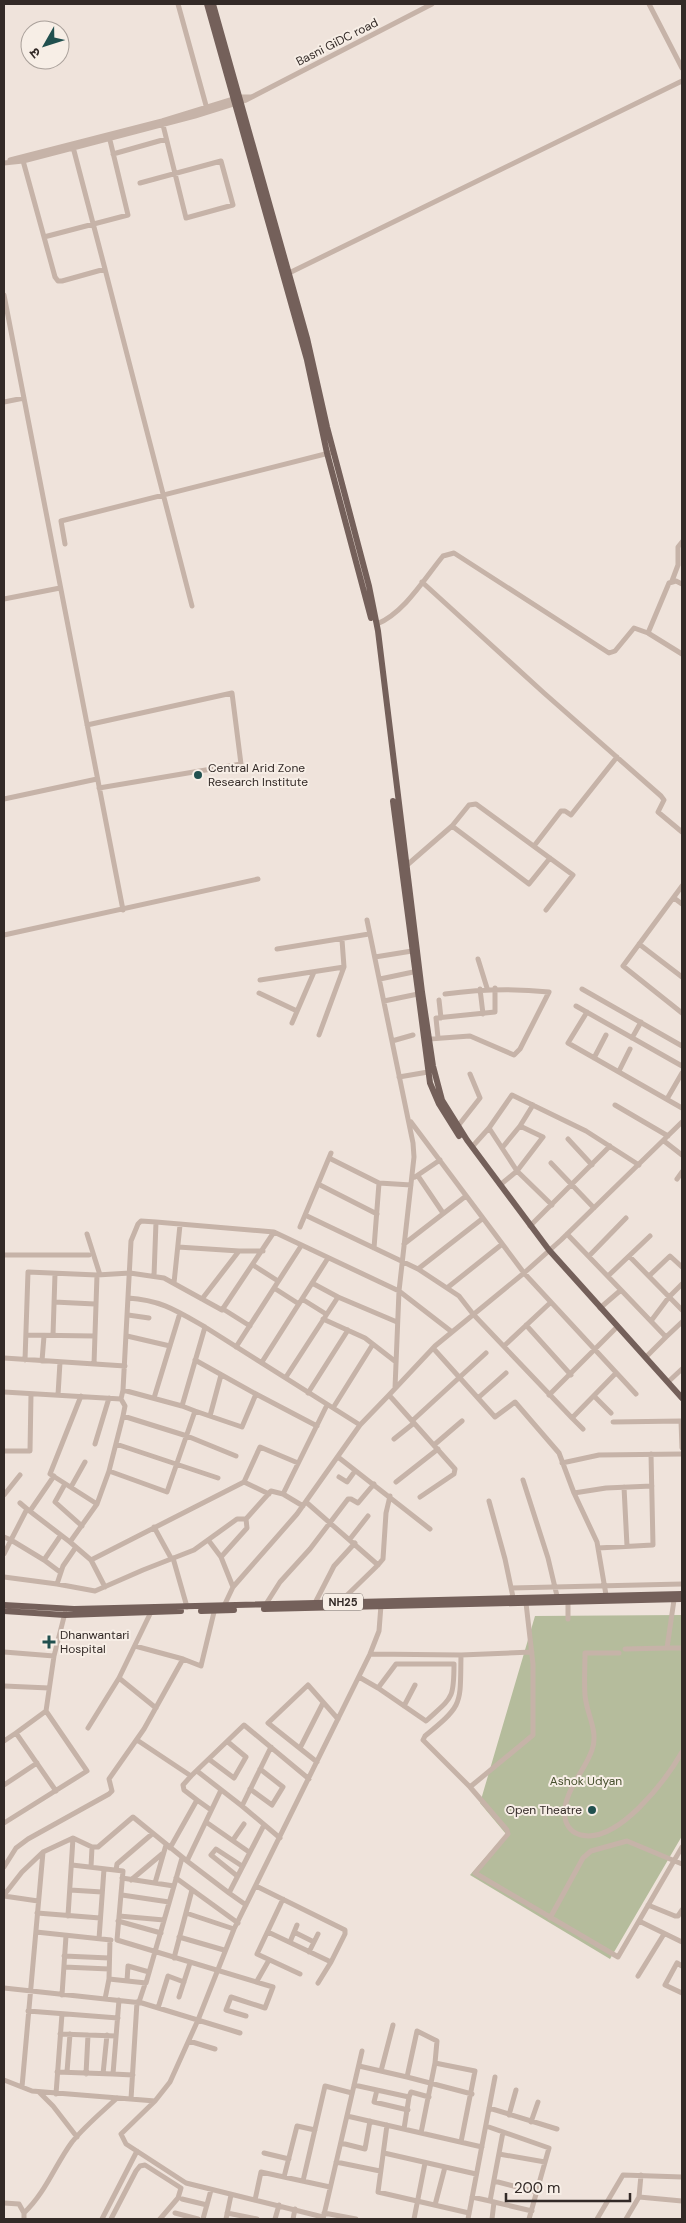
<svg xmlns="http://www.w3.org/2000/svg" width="686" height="2223" font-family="'DM Sans','Noto Sans Devanagari',sans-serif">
<rect width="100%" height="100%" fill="#efe3db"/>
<!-- green -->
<path fill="#b5bc9c" d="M682,1615V1836L610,1959L470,1875L506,1834L480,1803L535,1616Z"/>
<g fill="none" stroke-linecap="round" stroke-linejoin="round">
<!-- minor -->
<path stroke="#c6b3a8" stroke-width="5" d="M178,4L207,109
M649,4L682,68
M73,147L105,269
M113,154L166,139
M22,157L55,277L58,281H62L105,269L192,606
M10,160L162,121L240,97H251
M4,163L23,161L73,148L195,116L246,100L432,4
M140,183L221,161L233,205L186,218L162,121
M44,237L128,215L109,136
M287,274L682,81
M4,295L123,910
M4,402L24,398
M65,544L61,521L333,452
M672,581L678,565V547L682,542
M422,582L544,693L661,796L664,800L658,812L682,832
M4,599L60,588
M377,624C405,612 424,579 443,556L454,553L609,653L615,651L634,628L648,633L682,654
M648,633L669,583L676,581L682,584
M87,725L232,693L241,764L99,788
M4,799L97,779
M452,826L469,805L476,804L573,875L546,910
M534,846L561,811H565L571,815L617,757
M406,866L452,826L529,884L550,858
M682,886L623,966L682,1013
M674,898L682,904
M4,935L258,879
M639,944L682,977
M277,949L369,934
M375,957L412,951
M478,959L487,988
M380,979L418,971
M260,980L344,967L342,940
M480,989L483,1014
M582,989L682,1046
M259,993L297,1011
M439,1000L441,1018
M384,1001L418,994
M576,1006L682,1066
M587,1012L568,1043L682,1108
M292,1023L314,972
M319,1035L344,967
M438,1038L436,1018L495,1012V988
M632,1038L641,1022
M429,1039L470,1036L514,1055L520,1049L549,992C513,988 481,989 445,994
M392,1041L413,1035
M594,1058L606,1035
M619,1071L630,1049
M399,1077L428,1072
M667,1099L682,1073
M615,1105L668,1136
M411,1122L524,1273L636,1394
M458,1126L480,1098L470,1074
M489,1128L517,1171L552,1205
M568,1139L592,1165
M664,1141L682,1155
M472,1147L489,1128L512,1095L586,1131L639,1165
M502,1148L520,1126L533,1105
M329,1158L379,1183L374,1248
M551,1163L594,1208
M418,1176L443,1213
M415,1177L440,1160
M677,1179L682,1172
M379,1183L411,1185
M318,1184L377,1214
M500,1185L517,1171L543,1137L520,1126
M305,1215L418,1269L459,1296L473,1314L572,1418L616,1373
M530,1226L610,1146
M300,1227L331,1153
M274,1232L399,1291L414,1157L413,1143L367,920
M87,1234L100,1275
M567,1234L621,1290L600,1308
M404,1244L466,1196
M178,1247L239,1251L202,1299
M239,1251H263
M4,1255H89
M589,1256L626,1218
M629,1256L682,1310
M253,1265L278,1281
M418,1269L482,1219
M97,1275L130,1273L164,1278L222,1310L274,1232L156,1222L141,1221L138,1224L131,1241L123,1390
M154,1276L156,1222
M608,1276L650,1236
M649,1276L670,1256L682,1267
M174,1283L180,1225
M274,1288L299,1304
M447,1288L501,1245
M621,1290L666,1337L682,1322
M399,1291L452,1332
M338,1297L397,1322
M128,1298C161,1300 177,1311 205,1327
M302,1299L326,1314
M54,1302L95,1304
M223,1309L250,1326
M128,1315L149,1318
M323,1319L365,1338L396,1362
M651,1321L669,1297L682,1284
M526,1325L571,1375
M26,1335L94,1336
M53,1335L55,1274
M127,1336L170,1346
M504,1346L550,1303
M236,1347L301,1246
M433,1348L495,1417L515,1402L559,1453L574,1493L597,1542L606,1595
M646,1357L666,1337
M4,1358L125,1366
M25,1360L28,1272L97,1275L94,1364
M42,1361L44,1336
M262,1362L328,1258
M286,1377L338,1297L312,1283
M668,1382L682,1369
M395,1388L399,1291
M4,1392L121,1399L123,1390L182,1406L205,1327L360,1425
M308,1393L348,1330
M256,1394L317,1426
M58,1395L60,1362
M389,1395L455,1469L454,1474L420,1497
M549,1395L615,1329
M81,1396L50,1474L97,1504L109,1471L123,1416L125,1406L121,1399
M594,1396L611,1413
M154,1398L180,1313
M478,1398L506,1373
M333,1408L373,1344
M195,1411L242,1427L256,1394L195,1360
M123,1416L187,1436L236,1456
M210,1416L221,1375
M572,1418L583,1429
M412,1421L486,1353
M613,1422L681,1421L682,1448
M394,1439L414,1423
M95,1444L109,1398
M116,1444L218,1478
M434,1445L462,1421
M4,1451H30L31,1394
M338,1457L430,1529
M562,1463L599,1455L682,1454
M109,1471L167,1492L195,1411L182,1406
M339,1477L347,1482L355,1471
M523,1480L548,1558L557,1596
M244,1482L260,1447L298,1463
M396,1482L438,1449
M65,1484L55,1502L82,1526
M71,1487L85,1462
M624,1487L627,1546
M574,1493L606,1488L652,1486
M283,1494L303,1506
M4,1495L20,1475
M489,1501L505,1559L513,1597
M306,1502L378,1565L383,1559L386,1513L390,1496
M20,1503L27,1509L11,1540L44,1560L60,1572
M27,1509L70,1542
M30,1511L54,1476
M154,1527L171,1558
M4,1537L11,1540L4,1554
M350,1539L368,1516
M209,1541L221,1557
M598,1548L653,1545L651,1454
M173,1558L187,1607
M44,1560L61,1535
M91,1560L70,1542L97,1504
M4,1577L57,1584L63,1566L76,1547
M57,1584L95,1591L143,1570L194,1550L237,1519H246
M105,1587L91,1560L244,1482L269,1494
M233,1587L221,1557L247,1528L246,1519L271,1491L283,1494L327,1405
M511,1588L682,1584
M674,1600L667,1648H682
M568,1601V1619
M340,1602L378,1565
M315,1603L334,1566L355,1543
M526,1603L533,1664V1735L470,1787L507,1830L508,1834L475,1873L618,1957L682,1847
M266,1604L280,1582L310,1549L348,1499H351L358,1503L374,1484
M223,1608L233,1587L297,1514L360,1425L389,1395L435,1346L524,1273L561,1240L682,1122
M135,1646L183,1659
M625,1649L667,1648
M4,1652L54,1656L65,1613
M619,1653H585C585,1667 584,1681 585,1695C586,1713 599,1731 592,1750C585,1771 562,1793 565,1817C566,1826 572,1833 581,1835C618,1844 666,1780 682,1752
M370,1654L461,1655L532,1652
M461,1655C460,1705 464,1704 425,1736L423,1740L470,1787
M54,1656L46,1711L16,1733L56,1791
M359,1677L378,1688L426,1721C452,1697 454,1700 454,1664H396L378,1688
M119,1678L156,1708
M4,1686L49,1688
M404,1706L415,1685
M88,1728L119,1678L151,1612
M137,1740L191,1776L244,1725L309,1779
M4,1741L16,1733
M271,1747L242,1806L280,1838
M300,1748L323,1703
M210,1760L234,1778L246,1757L228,1742
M317,1762L268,1723L308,1685L338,1719
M197,1771L242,1806
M191,1776L183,1785L184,1790L197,1800
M4,1785L37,1763
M250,1789L272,1805L283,1787L260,1769
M221,1790L187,1861L229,1893
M206,1822L249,1852
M4,1823L87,1771L46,1711
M233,1840L244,1824
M170,1848L197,1800L211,1810
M72,1865L123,1871L117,1940L273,1987L265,2008L231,1997L226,2010L246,2016
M4,1867L16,1848L28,1839L109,1794L112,1791L109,1779L144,1729L183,1659L201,1666L215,1608
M91,1867L92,1847
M116,1870L117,1864L152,1834
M236,1875L211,1855L216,1849L242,1866
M122,1878L174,1886
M176,1878L238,1923
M131,1880L162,1854
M155,1883L166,1845
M256,1886L345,1930V1934L331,1962L268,1932
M70,1890L102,1892
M4,1895L22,1872L43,1852
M122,1895L169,1902
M4,1896L38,1901
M283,1899L257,1954L300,1974
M246,1905L229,1893L264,1825
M648,1905L675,1916H678L682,1910
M37,1913L100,1918
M186,1913L234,1929
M68,1916L73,1838
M119,1916L164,1920
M550,1918L583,1858L591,1851L627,1841L682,1864
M118,1921L161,1933
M639,1921L682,1942
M36,1932L111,1940
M294,1932L314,1942
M179,1937L224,1950
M99,1939L104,1869
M290,1942L297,1925
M309,1952L318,1934
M64,1956L109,1958
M174,1958L192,1890
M682,1966L677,1963L665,1985L682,1993
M64,1967L109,1969
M638,1976L664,1934
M109,1979L146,1983L182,1858
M127,1981L128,1966L149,1972
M257,1981L269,1960
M318,1983L331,1962
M4,1988L105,1999L109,1979L110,1940
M62,1995L66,1936
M179,1997L190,1963
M105,1999L142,2003L240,2033
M139,2002L145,1984
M158,2008L168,1976L184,1982
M28,2011L118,2018
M60,2034L116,2036
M189,2041L215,2049
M435,2063L475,2071L461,2142
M359,2066L407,2077L417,2031L437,2041L435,2063L421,2133
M381,2071L393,2025
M57,2072L113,2074L119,2000
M67,2072L70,2034
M86,2074L88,2035
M103,2074L107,2035
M113,2074L133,2075
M407,2077L472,2094
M4,2080L32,2091L155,2101L170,2082L198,2020L234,1929L370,1654L379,1631L381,1605
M354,2085L409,2097L404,2129
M22,2087L43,1852L73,1838L92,1847H98L133,1817L187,1861
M377,2090L374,2102L408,2110
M39,2092L53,2106L77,2137
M56,2094L62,2014
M409,2097L411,2092L429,2097
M131,2099L137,2002
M155,2101L121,2134L126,2144L186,2183L323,2217
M489,2108L557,2129
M509,2115L516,2090
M347,2116L482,2147
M531,2122L538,2102
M387,2125L378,2192L469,2213
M486,2126L549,2148L529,2219
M341,2143L365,2149L370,2121
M264,2153L289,2159
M384,2153L476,2174
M499,2154L545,2162
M336,2162L380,2171
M284,2177L297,2126L315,2130
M303,2181L325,2086L352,2093
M494,2181L537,2192
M472,2197L490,2201
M639,2197L682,2201
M182,2199L207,2205
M255,2200L261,2172L330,2187
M494,2202L490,2201L503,2132
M4,2203L19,2204L24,2213V2219
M435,2205L445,2167
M24,2213C46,2192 55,2165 72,2142C85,2126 102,2112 117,2098
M175,2213L198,2219
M227,2213L257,2219
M324,2213L356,2219
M102,2219L137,2151
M111,2219L136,2171L140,2166L145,2165L181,2188L178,2198L160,2219
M203,2219L211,2190
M226,2219L231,2195
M275,2219L279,2205
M293,2219L295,2209
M323,2219L362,2051
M414,2219L425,2163
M468,2219L495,2077
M492,2219L494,2202L532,2211
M597,2219L623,2175L682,2177
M626,2219L639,2197L641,2175"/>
<!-- major -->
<path stroke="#74605a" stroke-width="6" d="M207,4L307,360L327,453L371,618
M213,4L307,338L327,427L369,586L378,631L422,992L433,1066L442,1100L467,1140L549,1250L682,1398
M393,801L430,1083L439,1104L459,1136
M4,1605L74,1609L682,1594
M264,1609L682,1599
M4,1611L65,1615L181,1611
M201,1611L234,1610"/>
</g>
<!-- markers -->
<g fill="#21504f" stroke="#f7eee6" stroke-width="2">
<circle cx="198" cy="775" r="5"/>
<path d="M46.5 1634.5h5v5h5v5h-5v5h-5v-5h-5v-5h5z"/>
<circle cx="592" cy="1810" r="5"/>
</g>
<g text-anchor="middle" stroke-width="4" stroke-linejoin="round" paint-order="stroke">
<!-- shield labels -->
<rect fill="#f7eee6" stroke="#6e6560" stroke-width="1" x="323" y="1593.5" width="40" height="17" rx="4"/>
<g font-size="11" font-weight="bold" fill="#332a27">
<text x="343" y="1606">NH25</text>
</g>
<!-- street labels -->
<g font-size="12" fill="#332a27" stroke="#f7eee6">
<text transform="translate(337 42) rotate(-27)" y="4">Basni GiDC road</text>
</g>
<!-- poi labels -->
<g font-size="12" fill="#332a27" stroke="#f7eee6" text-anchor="start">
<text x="208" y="772">Central Arid Zone<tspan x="208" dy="14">Research Institute</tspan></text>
<text x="60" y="1639">Dhanwantari<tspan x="60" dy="14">Hospital</tspan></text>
<text x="582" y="1814" text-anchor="end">Open Theatre</text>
</g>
<!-- park labels -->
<g font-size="12" fill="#464f2d" stroke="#f7eee6">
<text x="586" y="1785">Ashok Udyan</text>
</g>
</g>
<!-- border -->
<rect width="686" height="2223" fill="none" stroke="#332a27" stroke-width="10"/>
<!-- north arrow -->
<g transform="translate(45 45) rotate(231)"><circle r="24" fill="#f7eee6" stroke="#a9a09a"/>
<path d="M0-4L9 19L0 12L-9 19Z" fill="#21504f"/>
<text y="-8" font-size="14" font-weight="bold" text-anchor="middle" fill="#332a27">उ</text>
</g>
<!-- scale -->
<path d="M506 2193v8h124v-8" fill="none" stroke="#332a27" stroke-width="2.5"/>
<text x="514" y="2193" font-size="15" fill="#332a27" stroke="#f7eee6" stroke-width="4" paint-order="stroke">200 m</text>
</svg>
